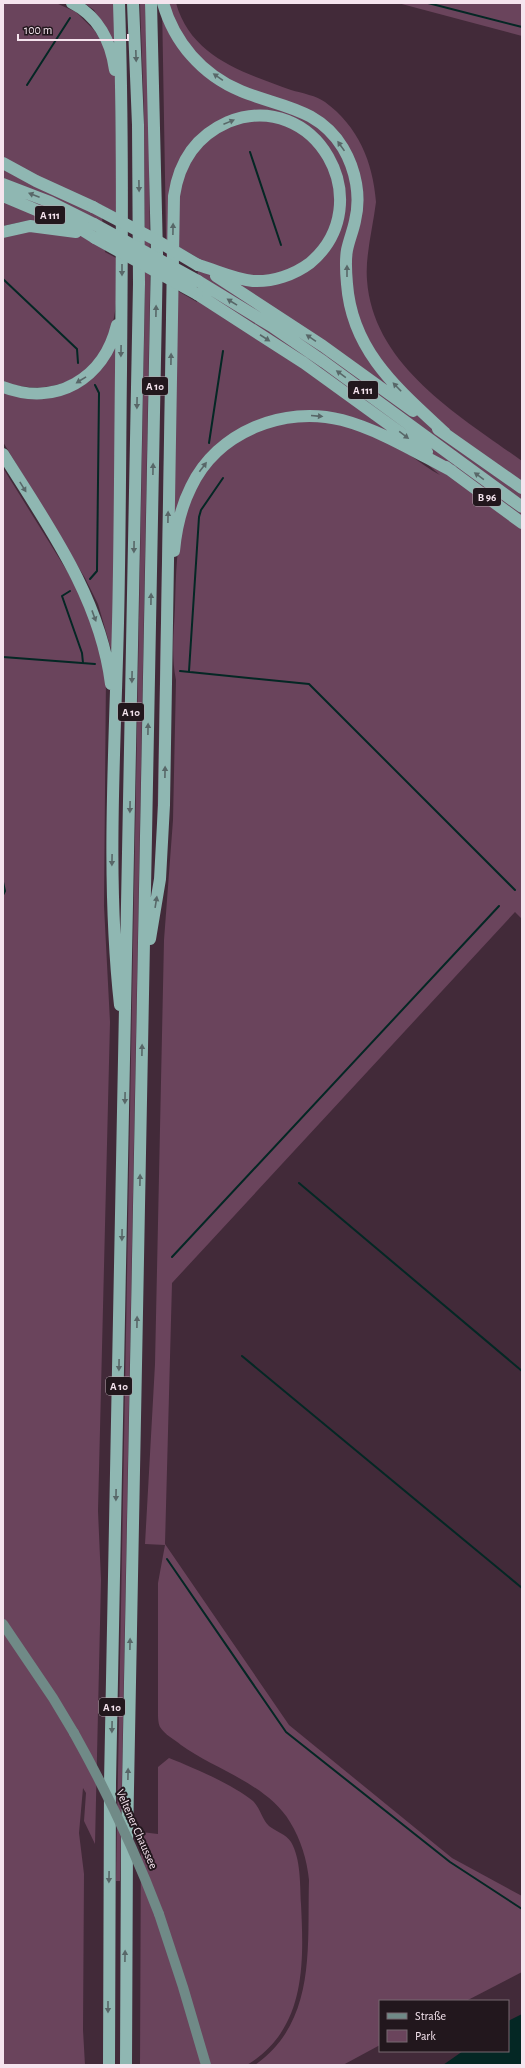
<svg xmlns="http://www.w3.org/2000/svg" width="525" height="2068" font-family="'Alegreya Sans',sans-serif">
<rect width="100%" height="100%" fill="#422a39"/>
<!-- green -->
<path fill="#6a445c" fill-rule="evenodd" d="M3,3H56L76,12L95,31L106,50L115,74L117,213L101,205L105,252L118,259C117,280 118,305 112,326C97,378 54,398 3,382V237L26,230L62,234L44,221L21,222L3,226Z
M84,3H115L116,50L94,10Z
M140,3H145L149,110L150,291L120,1881H116L145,290L144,111Z
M162,3H176C191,57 244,73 291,90C302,93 317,96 325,102C358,126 373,162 376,202C373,227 365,256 367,280C373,366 460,416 522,461V919L515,912L172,1283L165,1544L289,1725L452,1858L522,1896V1972L466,2001H380V2045L343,2065H255C317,2021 307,1947 309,1880C307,1860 301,1840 290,1822C267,1784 216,1770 181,1745C174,1739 165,1735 160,1727C158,1723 158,1716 158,1712V1583L165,1545L145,1544L155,1364L164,940L173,820L176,680C171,656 174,631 175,607C176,575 176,542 186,511C204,452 262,415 323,422C353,425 384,440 410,455C420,462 430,470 440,475C425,463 410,446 393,437C374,427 354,418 333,414C278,403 216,430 189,481C181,497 176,513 171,530L176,290L197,302L198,258L170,242L159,826V835H157L167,293ZM202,260L237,274L247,276H239L212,266L237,281L250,285L237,283Z
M398,3H522V36Z
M119,336L113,656L98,604L85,578L3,442V392L63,394Z
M3,468L77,587L91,622L106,674L104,906L110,1022L98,1511L101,1580L95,1844L84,1821L86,1793L83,1788L79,1833L84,1874L83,2030L85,2065H3Z
M169,1758C194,1768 232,1784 253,1801C260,1808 263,1821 269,1826C275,1831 286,1834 291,1842C301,1859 300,1885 301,1904C304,1964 306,2029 247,2065H140L141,1832L158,1834V1767Z"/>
<!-- water -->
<path fill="#042724" d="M522,2014V2065H443L463,2051H508V2021Z"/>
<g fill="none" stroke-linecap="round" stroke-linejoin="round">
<!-- stream -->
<path stroke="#042724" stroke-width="2" d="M428,3L522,27
M27,85L70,18
M250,152L281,245
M3,279L77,349L78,363
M209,443L223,351
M90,579L97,571L99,393L95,385
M70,591L62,596L82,653L83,663
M3,657L95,664
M180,671L309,684L515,890
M189,671L199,517L201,510L223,478
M3,882L5,891L3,895
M299,1183L522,1371
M172,1257L499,906
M242,1356L522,1588
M167,1559L286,1732L450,1862L522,1909"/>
<!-- secondary -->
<path stroke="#708a87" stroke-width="10" d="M3,1624L53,1698L74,1733
M159,1914L183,1987L206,2065"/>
<!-- highway -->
<path stroke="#8fb7b2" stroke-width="12" d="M72,3C98,16 111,42 115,70
M119,3C123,125 122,248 121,371C120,455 120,539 118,623C115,750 106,878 120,1005
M163,3C174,42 202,75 241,91C279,107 318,107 343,148C356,170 361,197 355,221C353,231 349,240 347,250C345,261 346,273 347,284C352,352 399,390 445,433
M3,163L36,181L93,207
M3,184L50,202L94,224
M3,196L79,228L95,238
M3,232L30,226L76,232
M216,276L323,346L413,411
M198,281L273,327L324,362L522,507
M197,294L304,363L427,452
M3,387C56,407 104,379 117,325
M438,429L522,488
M3,454C48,526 100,597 111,684
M446,467L522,523
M174,551C176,529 181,507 191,487C217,432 284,405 342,420C380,430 417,453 452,471
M150,939L160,879L164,805L174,196C179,162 196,136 228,122C315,87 381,203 310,263C294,275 273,282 253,281C234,279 216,270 198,265
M109,2065L110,1783L139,284L138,125L133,3
M126,2065L127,1841L157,254L151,3"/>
<!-- secondary-bridge -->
<path stroke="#708a87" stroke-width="10" d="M74,1733C107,1792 135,1851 159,1914"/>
<!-- highway-bridge -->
<path stroke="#8fb7b2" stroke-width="12" d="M93,207L154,239L198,265
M94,224L198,281
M95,238L197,294"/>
</g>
<!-- one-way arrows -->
<defs><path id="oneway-solid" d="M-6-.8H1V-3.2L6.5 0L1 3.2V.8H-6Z"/></defs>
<g fill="#586768">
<use href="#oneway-solid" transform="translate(136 56) rotate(88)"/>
<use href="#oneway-solid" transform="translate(218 77) rotate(-145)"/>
<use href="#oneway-solid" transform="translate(229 122) rotate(-22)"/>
<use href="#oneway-solid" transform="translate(341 146) rotate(-125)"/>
<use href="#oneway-solid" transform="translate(139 186) rotate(89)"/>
<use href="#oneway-solid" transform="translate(34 195) rotate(-159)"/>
<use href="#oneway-solid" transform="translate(173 229) rotate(-89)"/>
<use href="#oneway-solid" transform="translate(122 270) rotate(90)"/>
<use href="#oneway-solid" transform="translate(347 271) rotate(-90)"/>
<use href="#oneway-solid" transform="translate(232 302) rotate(-148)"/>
<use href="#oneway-solid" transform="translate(156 311) rotate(-89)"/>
<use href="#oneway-solid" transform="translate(265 338) rotate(33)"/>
<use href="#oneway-solid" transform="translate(311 338) rotate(-146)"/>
<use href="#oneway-solid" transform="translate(121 351) rotate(91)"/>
<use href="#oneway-solid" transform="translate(171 359) rotate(-89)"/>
<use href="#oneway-solid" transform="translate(341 374) rotate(-144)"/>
<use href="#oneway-solid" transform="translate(81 380) rotate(148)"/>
<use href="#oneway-solid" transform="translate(397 387) rotate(-134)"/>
<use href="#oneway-solid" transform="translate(137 403) rotate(91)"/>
<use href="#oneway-solid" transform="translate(317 416) rotate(5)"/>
<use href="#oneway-solid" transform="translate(404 435) rotate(37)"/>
<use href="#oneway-solid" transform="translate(203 467) rotate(-53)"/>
<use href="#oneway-solid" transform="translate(153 469) rotate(-89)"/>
<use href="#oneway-solid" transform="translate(479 476) rotate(-144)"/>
<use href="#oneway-solid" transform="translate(23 487) rotate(58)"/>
<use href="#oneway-solid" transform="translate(168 517) rotate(-89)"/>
<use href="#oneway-solid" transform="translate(134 547) rotate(91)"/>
<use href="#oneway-solid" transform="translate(151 599) rotate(-89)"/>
<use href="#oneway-solid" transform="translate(94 616) rotate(70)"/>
<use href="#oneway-solid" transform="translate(132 677) rotate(91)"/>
<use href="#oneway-solid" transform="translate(148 729) rotate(-89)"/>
<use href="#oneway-solid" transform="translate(165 772) rotate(-89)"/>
<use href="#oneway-solid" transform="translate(130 807) rotate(91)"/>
<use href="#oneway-solid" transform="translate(112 860) rotate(91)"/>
<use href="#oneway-solid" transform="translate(156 902) rotate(-81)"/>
<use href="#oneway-solid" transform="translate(142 1050) rotate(-89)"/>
<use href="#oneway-solid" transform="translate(125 1098) rotate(91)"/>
<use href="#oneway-solid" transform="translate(140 1180) rotate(-89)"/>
<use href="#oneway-solid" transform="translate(122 1235) rotate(91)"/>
<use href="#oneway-solid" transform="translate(137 1322) rotate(-89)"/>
<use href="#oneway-solid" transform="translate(119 1365) rotate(91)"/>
<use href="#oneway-solid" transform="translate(116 1495) rotate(91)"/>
<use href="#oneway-solid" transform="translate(130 1644) rotate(-89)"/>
<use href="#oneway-solid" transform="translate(112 1727) rotate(91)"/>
<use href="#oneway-solid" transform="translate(128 1774) rotate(-89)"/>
<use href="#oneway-solid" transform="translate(109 1877) rotate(91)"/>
<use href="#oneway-solid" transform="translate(125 1956) rotate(-89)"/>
<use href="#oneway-solid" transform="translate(108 2007) rotate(90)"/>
</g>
<g text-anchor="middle" stroke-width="4" stroke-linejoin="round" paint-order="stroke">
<!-- shield labels -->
<g fill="#22171d" stroke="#b6a6af" stroke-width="1">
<rect x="35" y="206" width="30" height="18" rx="3"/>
<rect x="142" y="377" width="26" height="18" rx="3"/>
<rect x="348" y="381" width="30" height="18" rx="3"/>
<rect x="473" y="488" width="28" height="18" rx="3"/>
<rect x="118" y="703" width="26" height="18" rx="3"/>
<rect x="106" y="1377" width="26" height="18" rx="3"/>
<rect x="99" y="1698" width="26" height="18" rx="3"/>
</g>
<g font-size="11" font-weight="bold" fill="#f5e4ee">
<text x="50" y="219">A 111</text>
<text x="155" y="390">A 10</text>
<text x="363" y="394">A 111</text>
<text x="487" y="501">B 96</text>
<text x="131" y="716">A 10</text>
<text x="119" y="1390">A 10</text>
<text x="112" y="1711">A 10</text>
</g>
<!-- street labels -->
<g font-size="12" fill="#f5e4ee" stroke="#22171d">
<text transform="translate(137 1829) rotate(66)" y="4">Veltener Chaussee</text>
</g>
</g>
<!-- border -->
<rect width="525" height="2068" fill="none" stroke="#f5e4ee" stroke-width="8"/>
<!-- legend -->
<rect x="379" y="2000" width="130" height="52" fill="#22171d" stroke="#766971"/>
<rect x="387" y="2013" width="20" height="6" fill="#708a87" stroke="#766971"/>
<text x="415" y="2020" font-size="12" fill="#f5e4ee">Straße</text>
<rect x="387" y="2030" width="20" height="12" fill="#6a445c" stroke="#766971"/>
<text x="415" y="2040" font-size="12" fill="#f5e4ee">Park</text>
<!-- scale -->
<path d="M18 34v6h110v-6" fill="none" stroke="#f5e4ee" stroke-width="2"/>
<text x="24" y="34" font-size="12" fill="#f5e4ee" stroke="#22171d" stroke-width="3" paint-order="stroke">100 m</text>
</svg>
